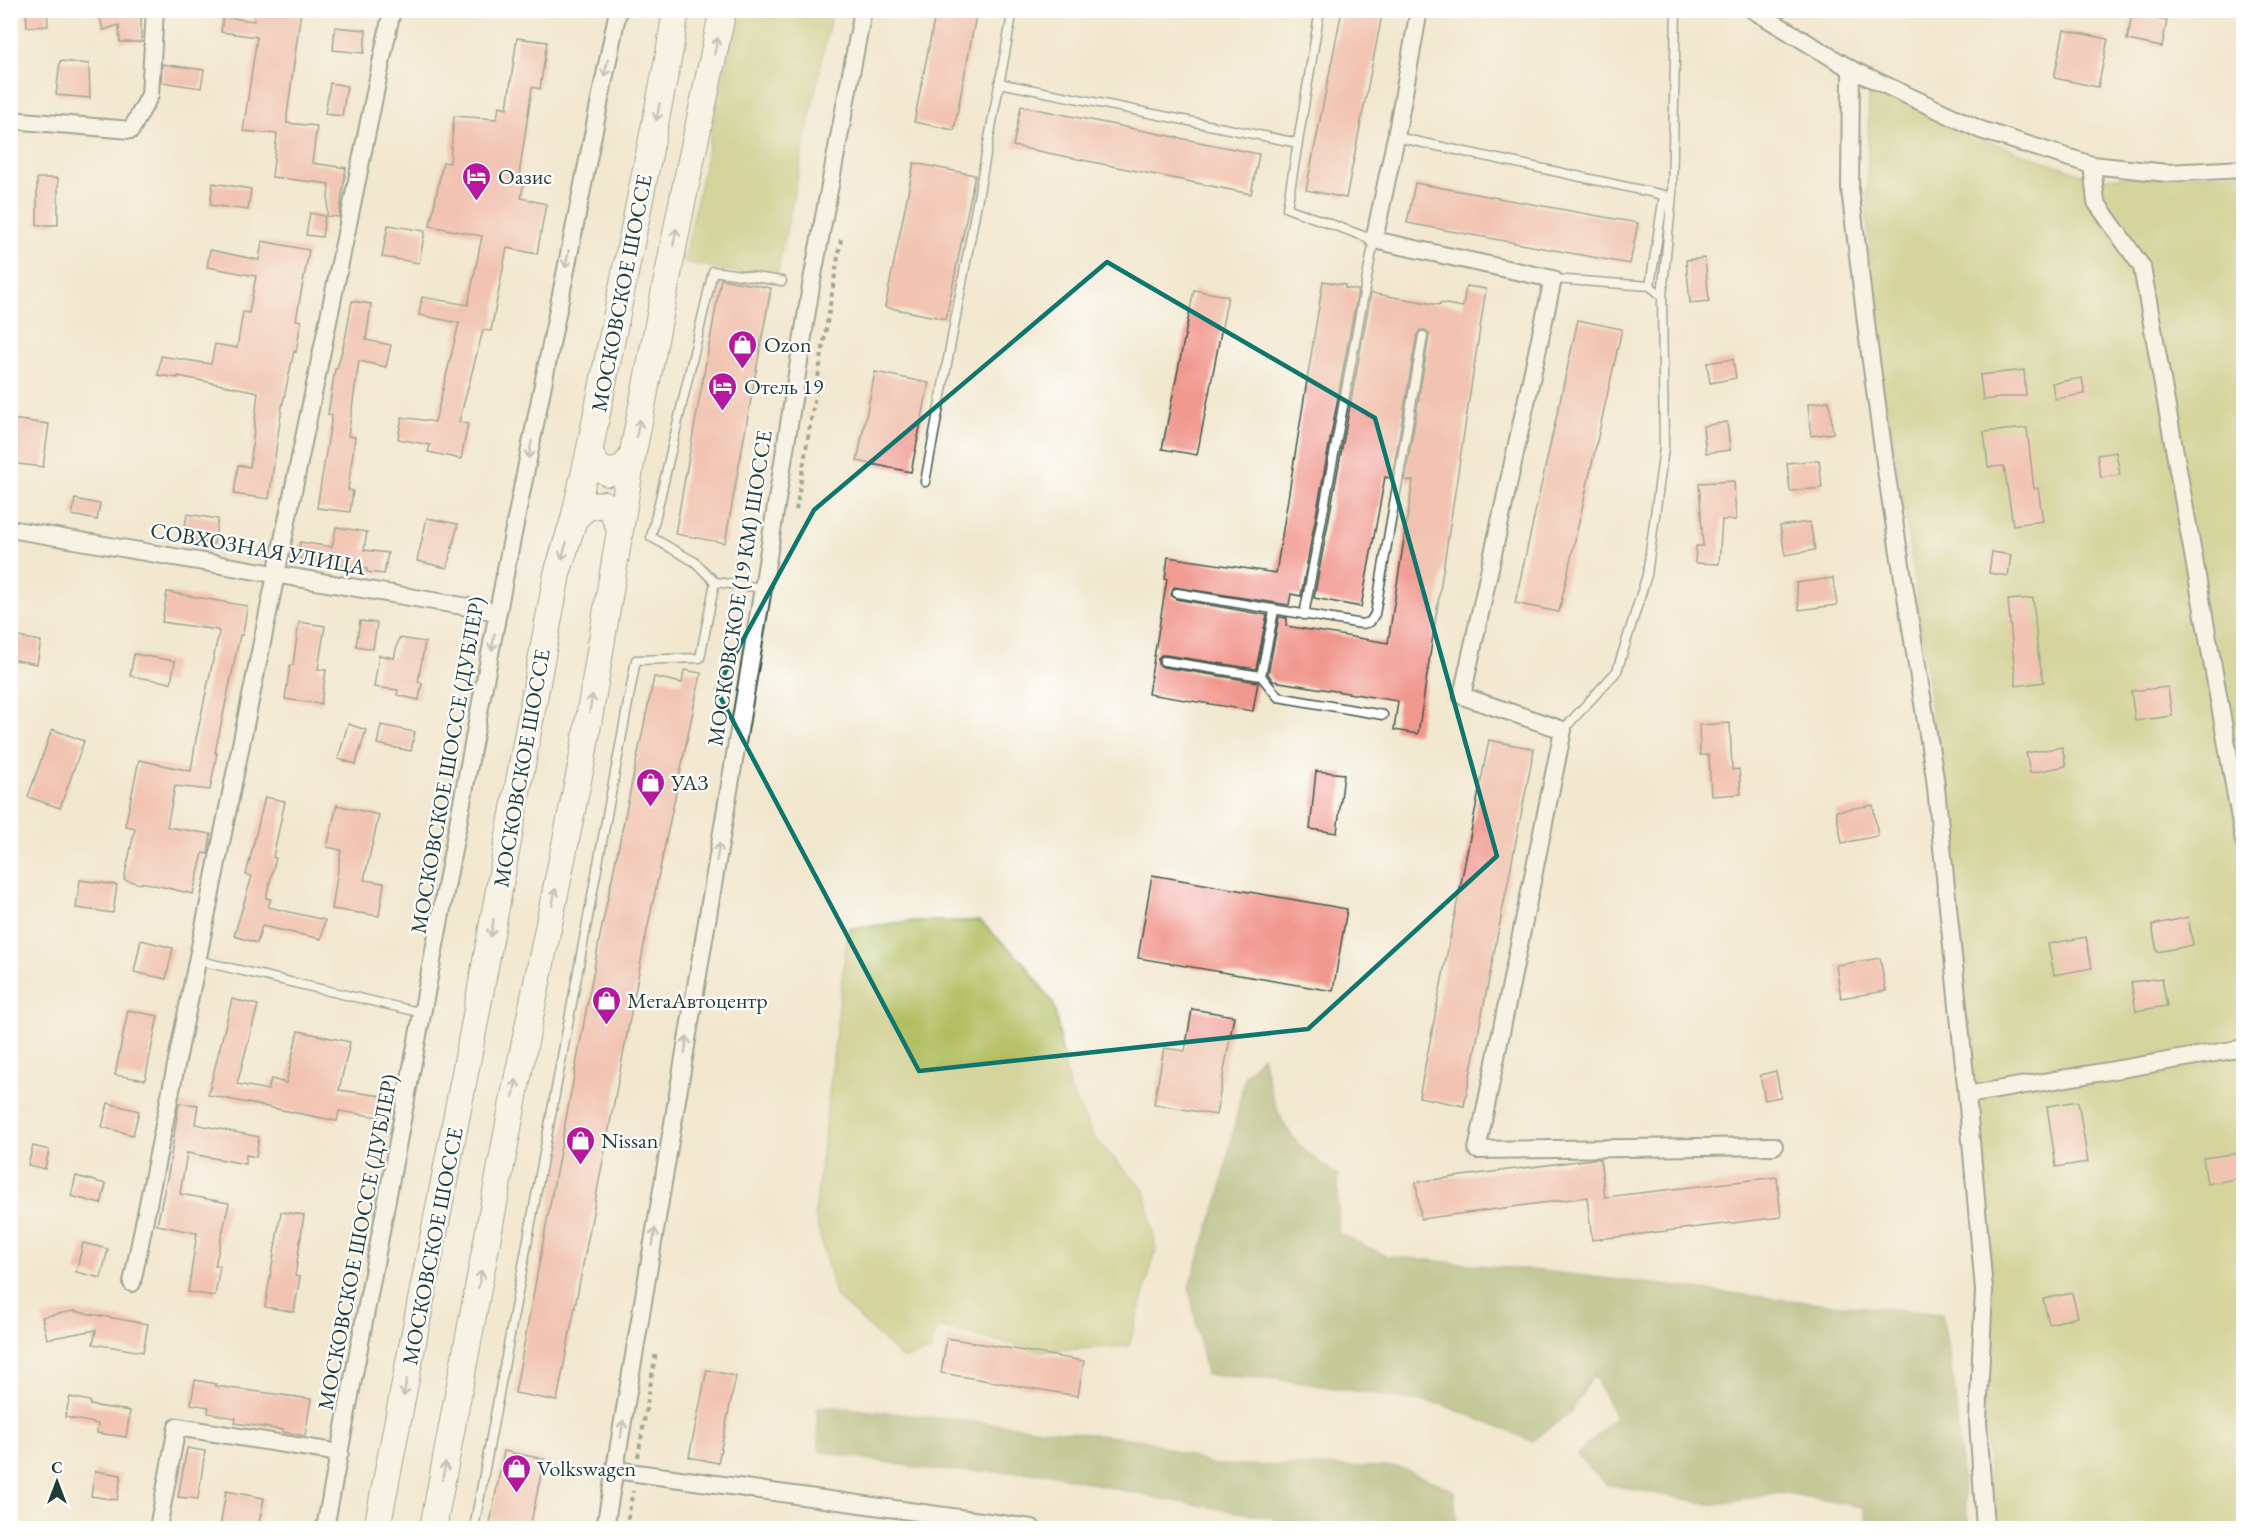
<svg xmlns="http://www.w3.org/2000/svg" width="2254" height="1539" font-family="'EB Garamond',serif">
<rect width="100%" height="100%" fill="#fff"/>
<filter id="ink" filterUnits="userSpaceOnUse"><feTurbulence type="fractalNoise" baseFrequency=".0167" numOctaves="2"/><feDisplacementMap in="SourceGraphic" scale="12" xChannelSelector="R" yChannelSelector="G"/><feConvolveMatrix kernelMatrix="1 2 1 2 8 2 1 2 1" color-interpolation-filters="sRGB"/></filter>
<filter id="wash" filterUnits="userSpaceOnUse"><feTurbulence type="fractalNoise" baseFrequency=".008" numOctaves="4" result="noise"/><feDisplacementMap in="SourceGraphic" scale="24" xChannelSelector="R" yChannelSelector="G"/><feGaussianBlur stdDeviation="1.35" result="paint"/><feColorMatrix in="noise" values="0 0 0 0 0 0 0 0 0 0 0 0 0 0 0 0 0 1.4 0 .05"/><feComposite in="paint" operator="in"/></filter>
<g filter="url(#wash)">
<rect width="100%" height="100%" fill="#f2e8d0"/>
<!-- green -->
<path fill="#b1bd5f" stroke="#687d4a" stroke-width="1.5" d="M800,10L831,15L776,280L684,262L737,11Z
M1869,81L1976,137L2093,178L2220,174L2243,171V1528H1992L1984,1395L1991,1247L1927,672L1904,505L1874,340L1867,212Z
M911,921H980L1026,965L1054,1005L1069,1088L1095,1139L1145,1191L1156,1249L1129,1346L1040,1351L938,1327L930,1351L903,1359L835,1295L815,1215L848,929Z"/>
<!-- forest -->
<path fill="#8ca456" stroke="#567045" stroke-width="1.5" d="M1262,1056C1268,1082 1274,1109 1289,1132C1300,1150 1321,1163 1338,1176V1233L1386,1256L1552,1272L1788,1300L1942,1314L1954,1383L1963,1487L1969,1528H1869L1863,1507L1780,1492L1716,1505L1606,1484L1577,1455L1615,1418L1594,1374L1571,1412L1532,1441L1441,1404L1276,1379L1206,1375L1189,1286L1220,1195L1245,1075Z
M835,1407L1145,1440L1213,1465L1399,1467L1454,1491L1457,1528H1286L1273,1518L1157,1498L1046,1473L932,1470L819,1451L817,1408Z"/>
<g id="blocks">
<!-- building -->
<path fill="#f1988e" d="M26,10H47L48,26L27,27Z
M98,10H144V17L141,18V42H120L119,25L103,30Z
M255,10H301L287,116V123L317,126L312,163L346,168L339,217L327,216L329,184L272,177L277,134L243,131L257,37L221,32L223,17L254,21Z
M936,10H977L954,130L914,122Z
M1342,10H1383L1346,198L1306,190Z
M2132,14L2167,21L2162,47L2127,40Z
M335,27L366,30L364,53L333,50Z
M2064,30L2108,39L2098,87L2054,78Z
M517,38L547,42L540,89L532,87L519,176L525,177L521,198L546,204L537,254L507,248L491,331L483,330L459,422L468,424L461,459L428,452L430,445L398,439L402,417L435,422L459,323L419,315L422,297L468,305L482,236L430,226L443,162L450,163L454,116L497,119L499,106L507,108Z
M60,61L89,64L90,98L56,95Z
M162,64L204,70L201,88L161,82Z
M330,83L347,86L342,116L325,114Z
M1021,106L1259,154L1251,194L1013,146Z
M914,163L975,175L946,319L885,307Z
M37,178H58V225H37Z
M213,183L251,189L248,210L210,205Z
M1415,183L1638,223L1630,264L1407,223Z
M310,213L325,216L322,237L306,235Z
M388,225L425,231L419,263L382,257Z
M262,241L309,250L296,320L301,321L296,352L294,351L282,407L269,499L234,494L238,465L250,467L258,392L178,376V378L158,375L161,356L211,364L215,344L237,348L243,312L249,313L256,276L207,267L210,250L259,260Z
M1705,258L1709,301L1690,303L1686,260Z
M721,279L771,288L725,543L675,534Z
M1323,281L1345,285V288L1358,290L1301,596L1291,594L1289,605L1174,587L1171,595L1176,599L1267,615L1256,669L1165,655H1161L1158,659V664L1163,667L1258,682L1253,711L1148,694L1167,579H1165L1168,557L1276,573Z
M1466,286L1486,289L1418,734L1394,730L1398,701L1273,681L1268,674L1279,617L1287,618L1286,626L1388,643L1413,481L1405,480L1429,337V333L1425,330H1420L1417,335L1392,478L1385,477L1361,607L1314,598L1371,293L1440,305V303L1463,307Z
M1194,290L1228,296L1197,455L1162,449Z
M352,301L371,304L366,340L391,345L386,367L359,361L348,436L355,437L348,490L353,491L350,512L317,508L332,415H328L335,369H337L346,335Z
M1578,320L1622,329L1559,612L1515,603Z
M1733,359L1736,378L1710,383L1707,363Z
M2024,370L2026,395L1983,400L1980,375Z
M875,372L929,383L911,472L857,461Z
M2082,378L2085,394L2055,399L2052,383Z
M1829,401L1833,433L1811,436L1808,404Z
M10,419L49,424L43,467L10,463Z
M1727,422L1730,450L1706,453L1703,426Z
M2027,428L2034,489L2038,488L2043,521L2013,525L2004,466L1988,467L1984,432Z
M2116,452L2120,475L2101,478L2097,455Z
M1819,460L1822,488L1790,491L1787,463Z
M1734,481L1736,520H1722L1719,564L1695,563L1696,546H1703L1699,483Z
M75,499L100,504L97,520L72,515Z
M187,514L218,519L214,544L183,539Z
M427,518L458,524L447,568L417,561Z
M1810,522L1815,550L1785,555L1780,526Z
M336,527L367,532L364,550L388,553L384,574L367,572V569L297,558L300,542L332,547Z
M1992,552L2011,555L2008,576L1989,573Z
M1833,578L1837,605L1799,610L1796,583Z
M167,592L247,606L243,635H240L215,753H217L210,790L175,786L167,827L211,834L208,854L203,853L193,894L142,882L141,884L124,880L135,828L125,826L139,760L191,771L196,739L219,632L217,630L162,622Z
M2033,598L2038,654L2044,682L2016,686L2008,600Z
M360,621L377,623L373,649L356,646Z
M299,622L325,626L318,669L326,670L321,704L285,699L290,665H293Z
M13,636L41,641L37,664L10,659Z
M399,638L425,642L418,682L422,683L419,700L397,695L398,690L374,687L379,655L394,658Z
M134,654L175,661L171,683L130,676Z
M684,670L701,673L645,940L557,1401L515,1393L601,931L654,677L682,683Z
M2168,687L2172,716L2135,721L2131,691Z
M1730,723L1732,770L1739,769L1741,794L1711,796L1709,755H1700L1699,725Z
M348,724L366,730L356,764L338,759Z
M381,725L415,732L411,751L377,744Z
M52,729L84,741L60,808L28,797Z
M1489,740L1534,749L1464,1106L1419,1097Z
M2062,747L2066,766L2030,773L2026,753Z
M1316,771L1344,774L1337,833L1310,829Z
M265,797L285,801L273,857L276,858L266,898L271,899L268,907L325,920L321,939L262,926L257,943L234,936L252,876L246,875Z
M337,805L379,815L364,880L384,883L379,916L332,909L341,850L327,847Z
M1873,805L1878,836L1842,843L1836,811Z
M1152,875L1347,909L1333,991L1138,958Z
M80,880L117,885L113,913L76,908Z
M2188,917L2193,945L2157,952L2152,925Z
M2086,937L2092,968L2054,975L2048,944Z
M141,940L173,948L166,979L134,972Z
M1880,958L1886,991L1841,998L1836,965Z
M2162,978L2167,1006L2136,1011L2131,982Z
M232,999L258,1005L237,1084L268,1090L271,1079L286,1083L298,1031L350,1042L339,1090L382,1096L379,1117L339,1111L337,1121L208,1095Z
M1192,1009L1234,1016L1216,1115L1154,1104L1164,1048L1185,1051Z
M128,1010L158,1016L145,1080L115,1075Z
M1776,1071L1781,1097L1765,1100L1760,1075Z
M2078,1101L2088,1162L2056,1167L2047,1106Z
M108,1103L139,1111L133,1135L102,1127Z
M179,1103L198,1105L195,1124L259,1137L256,1157L246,1155L245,1164L187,1153L180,1194L229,1203L215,1266H220L215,1296L188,1292L197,1233L157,1225L169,1169Z
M33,1146L49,1150L45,1169L28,1165Z
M2239,1153L2242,1178L2207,1184L2203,1158Z
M1593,1159H1600L1605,1197L1777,1177L1781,1217L1592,1240L1587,1197L1421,1219L1416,1182Z
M76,1176L106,1184L101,1204L71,1196Z
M281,1212L304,1215L295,1276L300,1277L294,1312L265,1307Z
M83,1243L108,1249L101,1278L76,1272Z
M2072,1293L2078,1317L2049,1324L2043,1299Z
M73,1311L148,1324L143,1352L93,1344L96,1330L47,1339L42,1317Z
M947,1338L1084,1361L1078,1396L941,1373Z
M707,1370L736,1376L718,1463L689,1457Z
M195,1380L216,1384L215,1386L311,1399L305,1436L283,1432V1430L235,1423L236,1418L208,1413L209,1407L191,1404Z
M70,1397L90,1401V1405L130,1411L126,1437L97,1433L98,1424L65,1417Z
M187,1448L205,1451L198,1499L178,1497Z
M504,1451L544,1459L530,1528H489Z
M95,1471L121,1475L117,1500L91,1496Z
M226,1491L264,1498L258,1528H220Z"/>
</g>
</g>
<g filter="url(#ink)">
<use href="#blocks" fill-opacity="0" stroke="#3f574b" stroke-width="1.5"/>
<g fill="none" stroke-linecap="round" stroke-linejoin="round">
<defs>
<path id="service" d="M999,83L1298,143
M1396,137L1664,195L1650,286
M1553,279L1650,286L1662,296
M925,482L1013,10
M715,582L763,588
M1177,593L1362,624L1370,622L1375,614L1423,336
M1304,615L1374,240L1287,208L1320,10
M1164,661L1261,676L1274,611
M1261,676L1278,697L1383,715
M1563,730L1617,671L1647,575L1664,448L1662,296L1672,195L1676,10
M196,960L423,1013
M474,1528L636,660L700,658L715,582L695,562L651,537L713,271L782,281"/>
<path id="minor" d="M1419,10L1396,137L1374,240L1553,279L1462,696L1563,730L1477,1150L1774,1146
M1753,10L1851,69L1981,130L2092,165L2167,173L2244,169
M1851,69L1850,189L1868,339L1887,477L1935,778L1967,1095L1984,1290L1978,1421L1985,1528
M10,120L131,130L150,95L155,10
M2092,165L2096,202L2142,267L2244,841
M10,529L498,612
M1967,1095L2244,1048
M132,1283C216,858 306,435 392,10
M615,1470L1032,1528
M158,1528L177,1427L340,1453
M325,1528L507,564L618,10
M605,1528L763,588L811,286L863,10"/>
<path id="primary" d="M589,453L598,467L608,473L622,469L632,457
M574,519L587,507L604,504L613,512L619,527
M377,1528L475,1021L557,574L574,519L589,453L669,54L676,10
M433,1528L516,1086L582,761L632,457L681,208L723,10"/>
</defs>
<!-- service casing -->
<use href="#service" stroke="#3f574b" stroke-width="11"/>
<!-- minor casing -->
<use href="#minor" stroke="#3f574b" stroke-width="20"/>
<!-- primary casing -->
<use href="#primary" stroke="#3f574b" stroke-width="28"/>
<!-- path -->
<path stroke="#3f574b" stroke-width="4" stroke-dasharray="4.5 4.5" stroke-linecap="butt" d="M796,510L841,239
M638,1457L656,1352
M626,1528L633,1491"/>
<!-- service -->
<use href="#service" stroke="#fff" stroke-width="8"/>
<!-- minor -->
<use href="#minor" stroke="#fff" stroke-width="16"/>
<!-- primary -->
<use href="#primary" stroke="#fff" stroke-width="26"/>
</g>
<!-- one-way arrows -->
<defs><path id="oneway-shaft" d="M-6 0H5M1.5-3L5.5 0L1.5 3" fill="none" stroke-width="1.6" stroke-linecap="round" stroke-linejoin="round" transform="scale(1.5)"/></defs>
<g stroke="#8f9e9a">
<use href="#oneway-shaft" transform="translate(716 46) rotate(-78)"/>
<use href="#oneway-shaft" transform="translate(606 68) rotate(102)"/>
<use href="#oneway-shaft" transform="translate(658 112) rotate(101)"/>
<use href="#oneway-shaft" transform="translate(675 237) rotate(-79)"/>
<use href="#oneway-shaft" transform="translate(567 259) rotate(101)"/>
<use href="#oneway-shaft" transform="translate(638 428) rotate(-79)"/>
<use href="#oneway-shaft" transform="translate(530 450) rotate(101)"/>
<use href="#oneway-shaft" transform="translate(564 551) rotate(107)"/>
<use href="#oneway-shaft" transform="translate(493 642) rotate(100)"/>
<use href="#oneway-shaft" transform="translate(591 703) rotate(-81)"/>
<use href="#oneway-shaft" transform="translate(718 852) rotate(-80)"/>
<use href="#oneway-shaft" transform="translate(554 897) rotate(-78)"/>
<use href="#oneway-shaft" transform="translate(492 928) rotate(100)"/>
<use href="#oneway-shaft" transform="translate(686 1045) rotate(-81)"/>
<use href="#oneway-shaft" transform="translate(515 1088) rotate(-79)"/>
<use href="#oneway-shaft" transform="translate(654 1237) rotate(-81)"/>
<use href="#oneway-shaft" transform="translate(480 1279) rotate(-79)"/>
<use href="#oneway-shaft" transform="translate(405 1388) rotate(101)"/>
<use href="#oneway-shaft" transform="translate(622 1429) rotate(-81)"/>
<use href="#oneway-shaft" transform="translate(444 1471) rotate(-79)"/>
</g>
</g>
<!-- marked area -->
<path d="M0 0H2254V1539H0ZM1107,262L1375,418L1497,856L1308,1029L919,1071L716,689L814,510Z" fill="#f2e8d0" fill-opacity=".55" fill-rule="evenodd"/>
<path fill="none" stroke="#0f766e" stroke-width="4.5" stroke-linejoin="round" d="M1107,262L1375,418L1497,856L1308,1029L919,1071L716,689L814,510Z"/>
<!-- icons -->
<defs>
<symbol id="hotel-pin" viewBox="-11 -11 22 30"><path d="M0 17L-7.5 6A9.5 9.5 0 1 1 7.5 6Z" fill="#b5179e" stroke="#fff"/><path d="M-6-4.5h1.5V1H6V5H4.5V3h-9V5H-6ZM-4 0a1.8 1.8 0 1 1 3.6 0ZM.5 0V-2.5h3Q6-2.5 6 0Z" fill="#fff"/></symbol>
<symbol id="shop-pin" viewBox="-11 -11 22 30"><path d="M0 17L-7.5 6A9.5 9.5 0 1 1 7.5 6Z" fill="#b5179e" stroke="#fff"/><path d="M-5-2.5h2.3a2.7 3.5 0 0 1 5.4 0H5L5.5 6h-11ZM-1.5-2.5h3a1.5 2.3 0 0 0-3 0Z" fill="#fff"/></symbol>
</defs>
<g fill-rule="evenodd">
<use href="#hotel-pin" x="460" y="160" width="33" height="45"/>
<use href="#shop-pin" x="726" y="328" width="33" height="45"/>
<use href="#hotel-pin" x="706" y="370" width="33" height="45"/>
<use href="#shop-pin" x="634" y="766" width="33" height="45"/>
<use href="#shop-pin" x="590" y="984" width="33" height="45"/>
<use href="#shop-pin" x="564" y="1124" width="33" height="45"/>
<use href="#shop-pin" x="500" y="1452" width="33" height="45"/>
</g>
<g text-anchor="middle" stroke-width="4.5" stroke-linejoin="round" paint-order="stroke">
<!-- poi labels -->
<g font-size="22" fill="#1f3d34" stroke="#fff" text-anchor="start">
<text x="498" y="184">Оазис</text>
<text x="764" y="352">Ozon</text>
<text x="744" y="394">Отель 19</text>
<text x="671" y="790">УАЗ</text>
<text x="627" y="1008">МегаАвтоцентр</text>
<text x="601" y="1148">Nissan</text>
<text x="537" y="1476">Volkswagen</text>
</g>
<!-- street labels -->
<g font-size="22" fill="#1f3d34" stroke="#fff">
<text transform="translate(621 293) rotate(-79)" y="8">МОСКОВСКОЕ ШОССЕ</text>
<text transform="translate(258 548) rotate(10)" y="8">СОВХОЗНАЯ УЛИЦА</text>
<text transform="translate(739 588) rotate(-81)" y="8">МОСКОВСКОЕ (19 КМ) ШОССЕ</text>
<text transform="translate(447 765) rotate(-80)" y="8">МОСКОВСКОЕ ШОССЕ (ДУБЛЕР)</text>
<text transform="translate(521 768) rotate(-80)" y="8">МОСКОВСКОЕ ШОССЕ</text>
<text transform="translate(357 1242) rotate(-79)" y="8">МОСКОВСКОЕ ШОССЕ (ДУБЛЕР)</text>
<text transform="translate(432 1246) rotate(-79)" y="8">МОСКОВСКОЕ ШОССЕ</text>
</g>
</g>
<!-- margin -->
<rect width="2254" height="1539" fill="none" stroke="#fff" stroke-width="36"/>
<!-- north arrow -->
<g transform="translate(57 1482)" stroke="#ffffff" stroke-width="4.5" paint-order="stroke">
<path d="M0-4.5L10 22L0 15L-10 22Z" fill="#1f3d34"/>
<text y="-9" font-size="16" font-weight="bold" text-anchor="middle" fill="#1f3d34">С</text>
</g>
</svg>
